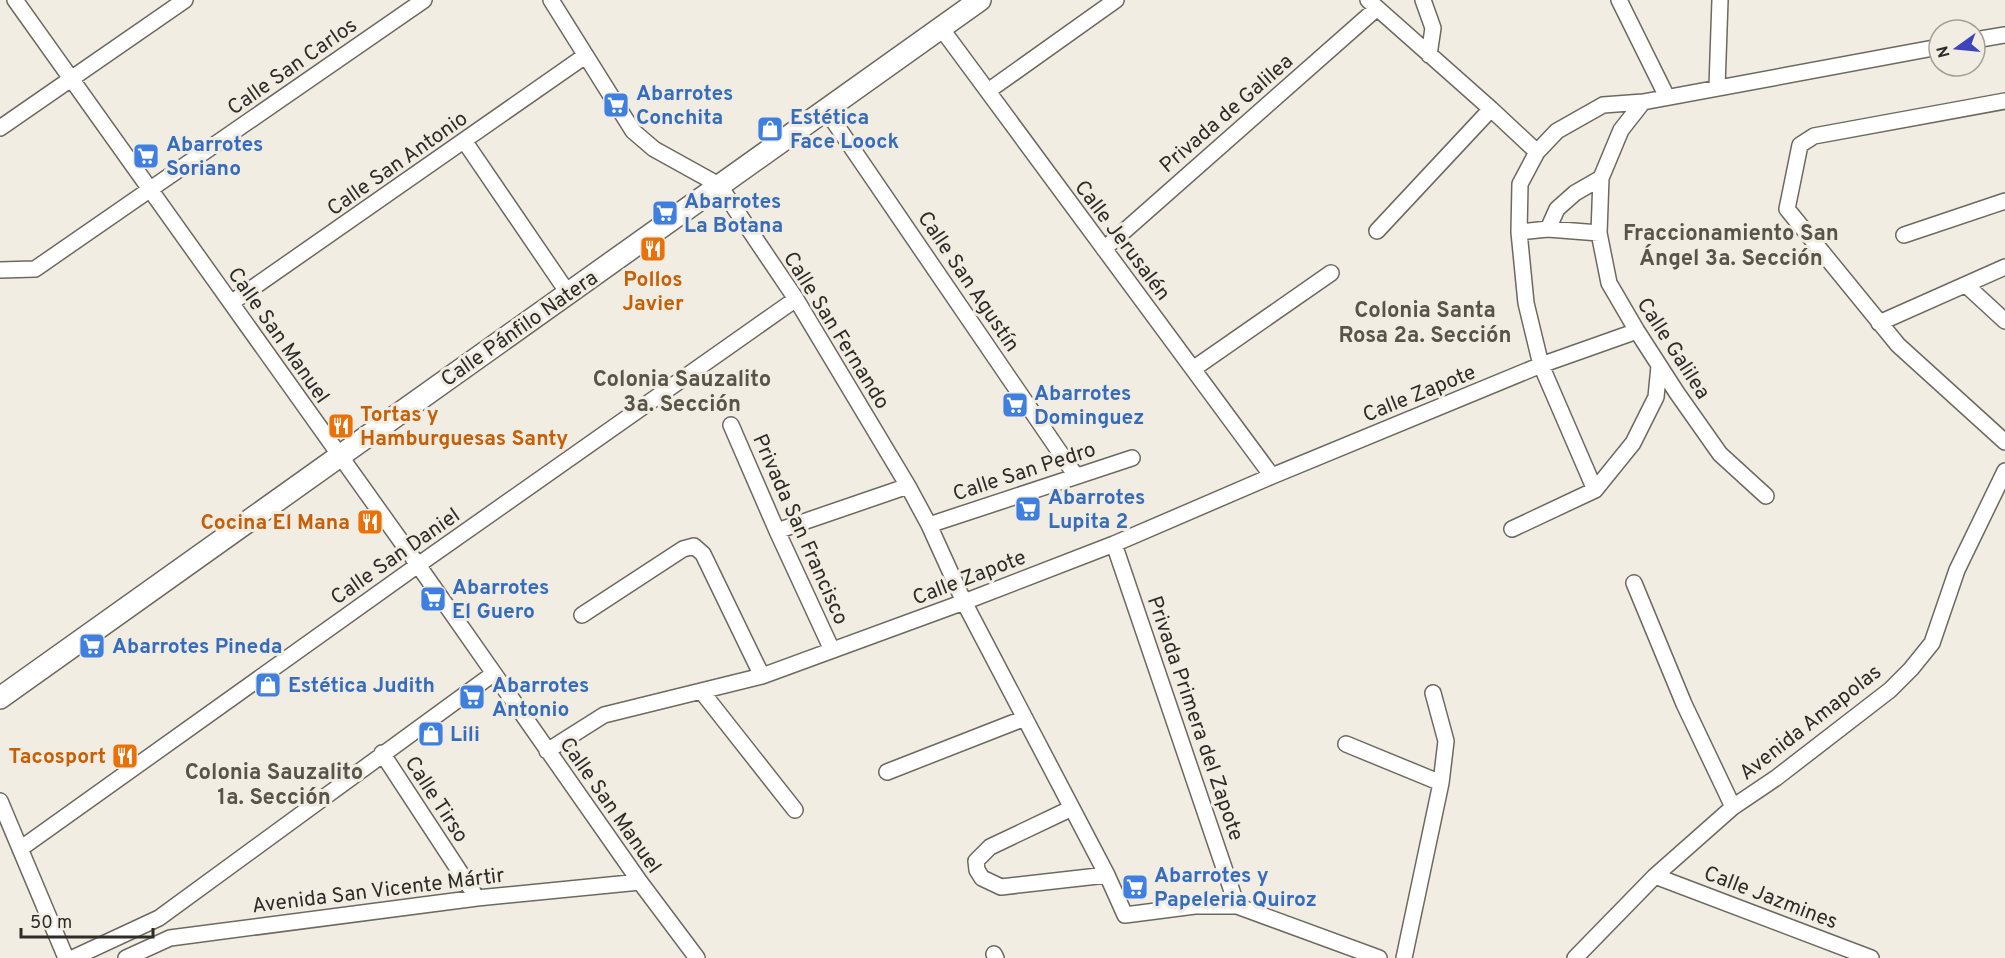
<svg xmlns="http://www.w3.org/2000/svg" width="2005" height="958" font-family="Overpass,sans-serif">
<rect width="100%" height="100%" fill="#f1ede3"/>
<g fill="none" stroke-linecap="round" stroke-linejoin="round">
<defs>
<path id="minor" d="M15,0L418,565L640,882L697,958
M551,0L633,131L654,149L719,185L796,299L908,486L929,525L964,602L1107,875L1125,915L1195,906H1237L1379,958
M1368,0L1491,109L1537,152
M1423,0L1433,28L1429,55
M1619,0L1667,97
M941,28L1272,476
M1975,40L2005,35
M1717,87L1720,0
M988,91L1116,0
M2005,101L1814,136L1800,145L1787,209L1898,345L2005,442
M1643,102L1621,130L1601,178L1599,233L1609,283L1637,331L1677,393L1720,454L1766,496
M826,110L1076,476
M0,128L185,0
M465,142L568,293
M1548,229L1557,209L1575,193L1601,178
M1377,231L1491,109
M1519,232L1548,229L1599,233
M1904,235L2005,201
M1104,249L1376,9
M0,270L35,269L424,0
M1966,285L2005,321
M231,303L585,56
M1879,323L2005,267
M1193,369L1331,273
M731,425L777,531L832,650
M1595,490L1541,365L1526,303L1519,232L1520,184L1537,152L1557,131L1603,105L1643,102L1939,47
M929,525L1132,458
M1512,529L1595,490L1633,443L1656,397L1659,366
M777,531L908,486
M1114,544L1237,906
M1634,583L1684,704L1733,807
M582,615L683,549L694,546L703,554L762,676
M702,692L795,810
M1346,744L1441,783
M547,751L604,715L762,676L964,602L1114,544L1272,476L1541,365L1637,331
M382,753L477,898
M887,772L1025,718
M0,801L66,958
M1072,808L990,847L976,861L977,870L982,878L1001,887L1107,875
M20,849L418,565L796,299
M1655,876L1871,958
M994,954L996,958
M73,958L159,918L493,674
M126,958L170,938L477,898L640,882
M1404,958L1441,783L1446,741L1433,693
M1575,958L1655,876L1733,807L1776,778L1890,690L1911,669L1932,643L1957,570L2005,471"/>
<path id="secondary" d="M0,698L980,0"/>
</defs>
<!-- minor casing -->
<use href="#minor" stroke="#6d6960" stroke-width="18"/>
<!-- secondary casing -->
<use href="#secondary" stroke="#6d6960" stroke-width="24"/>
<!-- minor -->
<use href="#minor" stroke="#fff" stroke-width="15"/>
<!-- secondary -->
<use href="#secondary" stroke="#fff" stroke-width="21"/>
</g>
<!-- icons -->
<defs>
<symbol id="supermarket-square" viewBox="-11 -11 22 22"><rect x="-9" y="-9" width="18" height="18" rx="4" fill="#3f7fe0" stroke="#f1ede3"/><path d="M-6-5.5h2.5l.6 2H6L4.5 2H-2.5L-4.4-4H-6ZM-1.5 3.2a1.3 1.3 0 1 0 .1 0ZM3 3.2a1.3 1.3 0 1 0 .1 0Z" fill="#fff"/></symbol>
<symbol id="shop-square" viewBox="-11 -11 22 22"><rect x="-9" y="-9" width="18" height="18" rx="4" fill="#3f7fe0" stroke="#f1ede3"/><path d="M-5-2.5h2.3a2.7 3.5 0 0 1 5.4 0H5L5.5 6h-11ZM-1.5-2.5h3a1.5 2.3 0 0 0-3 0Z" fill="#fff"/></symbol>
<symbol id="restaurant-square" viewBox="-11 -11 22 22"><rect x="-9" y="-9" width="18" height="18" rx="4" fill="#e8710a" stroke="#f1ede3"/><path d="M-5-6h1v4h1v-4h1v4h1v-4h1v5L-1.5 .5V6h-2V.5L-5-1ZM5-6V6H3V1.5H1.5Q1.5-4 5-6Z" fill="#fff"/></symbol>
</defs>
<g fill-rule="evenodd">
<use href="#supermarket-square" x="601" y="90" width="30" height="30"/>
<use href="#shop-square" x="755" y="114" width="30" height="30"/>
<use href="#supermarket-square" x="131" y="141" width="30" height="30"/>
<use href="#supermarket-square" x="650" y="198" width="30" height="30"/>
<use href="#restaurant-square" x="638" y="234" width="30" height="30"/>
<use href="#supermarket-square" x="1000" y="390" width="30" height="30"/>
<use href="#restaurant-square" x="326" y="411" width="30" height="30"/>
<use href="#supermarket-square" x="1013" y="494" width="30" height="30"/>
<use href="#restaurant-square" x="355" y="507" width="30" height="30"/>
<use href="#supermarket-square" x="418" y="584" width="30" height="30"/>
<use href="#supermarket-square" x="77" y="631" width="30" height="30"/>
<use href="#shop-square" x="253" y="670" width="30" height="30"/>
<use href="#supermarket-square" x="457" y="682" width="30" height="30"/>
<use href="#shop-square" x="416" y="719" width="30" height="30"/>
<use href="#restaurant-square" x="110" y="741" width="30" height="30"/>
<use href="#supermarket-square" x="1120" y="872" width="30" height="30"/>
</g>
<g text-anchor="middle" stroke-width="6" stroke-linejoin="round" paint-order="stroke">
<!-- street labels -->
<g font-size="21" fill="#2d2c28" stroke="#f1ede3">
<text transform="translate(292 66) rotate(-35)" y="7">Calle San Carlos</text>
<text transform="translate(1226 113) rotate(-41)" y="7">Privada de Galilea</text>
<text transform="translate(397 163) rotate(-35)" y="7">Calle San Antonio</text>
<text transform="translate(1123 240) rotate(53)" y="7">Calle Jerusalén</text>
<text transform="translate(969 281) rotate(56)" y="7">Calle San Agustín</text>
<text transform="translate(519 328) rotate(-35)" y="7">Calle Pánfilo Natera</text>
<text transform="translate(837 330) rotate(58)" y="7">Calle San Fernando</text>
<text transform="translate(279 335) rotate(55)" y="7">Calle San Manuel</text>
<text transform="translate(1674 348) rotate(57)" y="7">Calle Galilea</text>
<text transform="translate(1419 393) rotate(-22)" y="7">Calle Zapote</text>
<text transform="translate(1024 471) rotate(-18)" y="7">Calle San Pedro</text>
<text transform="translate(801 529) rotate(66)" y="7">Privada San Francisco</text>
<text transform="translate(395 556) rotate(-35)" y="7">Calle San Daniel</text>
<text transform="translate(969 577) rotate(-21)" y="7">Calle Zapote</text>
<text transform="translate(1196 718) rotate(71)" y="7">Privada Primera del Zapote</text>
<text transform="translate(1810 722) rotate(-38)" y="7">Avenida Amapolas</text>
<text transform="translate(437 799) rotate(57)" y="7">Calle Tirso</text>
<text transform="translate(611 805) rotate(55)" y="7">Calle San Manuel</text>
<text transform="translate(378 890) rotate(-7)" y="7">Avenida San Vicente Mártir</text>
<text transform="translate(1771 897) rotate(21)" y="7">Calle Jazmines</text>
</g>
<!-- shop labels -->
<g font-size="21" font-weight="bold" fill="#366cbe" stroke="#f1ede3" text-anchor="start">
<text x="636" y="100">Abarrotes<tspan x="636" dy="24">Conchita</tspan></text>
<text x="790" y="124">Estética<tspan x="790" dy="24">Face Loock</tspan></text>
<text x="166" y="151">Abarrotes<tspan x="166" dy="24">Soriano</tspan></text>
<text x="684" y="208">Abarrotes<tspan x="684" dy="24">La Botana</tspan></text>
<text x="1034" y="400">Abarrotes<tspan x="1034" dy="24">Dominguez</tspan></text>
<text x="1048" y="504">Abarrotes<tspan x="1048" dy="24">Lupita 2</tspan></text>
<text x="452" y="594">Abarrotes<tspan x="452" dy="24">El Guero</tspan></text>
<text x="112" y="653">Abarrotes Pineda</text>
<text x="288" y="692">Estética Judith</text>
<text x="492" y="692">Abarrotes<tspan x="492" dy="24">Antonio</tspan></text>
<text x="450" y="741">Lili</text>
<text x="1154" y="882">Abarrotes y<tspan x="1154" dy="24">Papeleria Quiroz</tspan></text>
</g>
<!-- food labels -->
<g font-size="21" font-weight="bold" fill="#c56008" stroke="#f1ede3" text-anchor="end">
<text x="653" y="286" text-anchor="middle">Pollos<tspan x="653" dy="24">Javier</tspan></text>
<text x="360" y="421" text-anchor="start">Tortas y<tspan x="360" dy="24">Hamburguesas Santy</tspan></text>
<text x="350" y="529">Cocina El Mana</text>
<text x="106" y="763">Tacosport</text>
</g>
<!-- neighbourhood labels -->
<g font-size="22" font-weight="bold" fill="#57544b" stroke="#f1ede3">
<text x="1731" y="240">Fraccionamiento San<tspan x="1731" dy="25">Ángel 3a. Sección</tspan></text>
<text x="1425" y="317">Colonia Santa<tspan x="1425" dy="25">Rosa 2a. Sección</tspan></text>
<text x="682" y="386">Colonia Sauzalito<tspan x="682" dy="25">3a. Sección</tspan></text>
<text x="274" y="779">Colonia Sauzalito<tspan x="274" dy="25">1a. Sección</tspan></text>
</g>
</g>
<!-- north arrow -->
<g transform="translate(1957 48) rotate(255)"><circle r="28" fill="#f1ede3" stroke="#a3a098" stroke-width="1.5"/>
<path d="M0-4.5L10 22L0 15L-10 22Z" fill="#3e44b9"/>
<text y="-9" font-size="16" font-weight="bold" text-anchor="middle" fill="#2d2c28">N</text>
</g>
<!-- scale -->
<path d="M21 928v9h132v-9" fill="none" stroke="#2d2c28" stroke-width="3"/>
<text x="30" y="928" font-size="18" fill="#2d2c28" stroke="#f1ede3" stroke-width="4.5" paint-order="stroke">50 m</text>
</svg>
